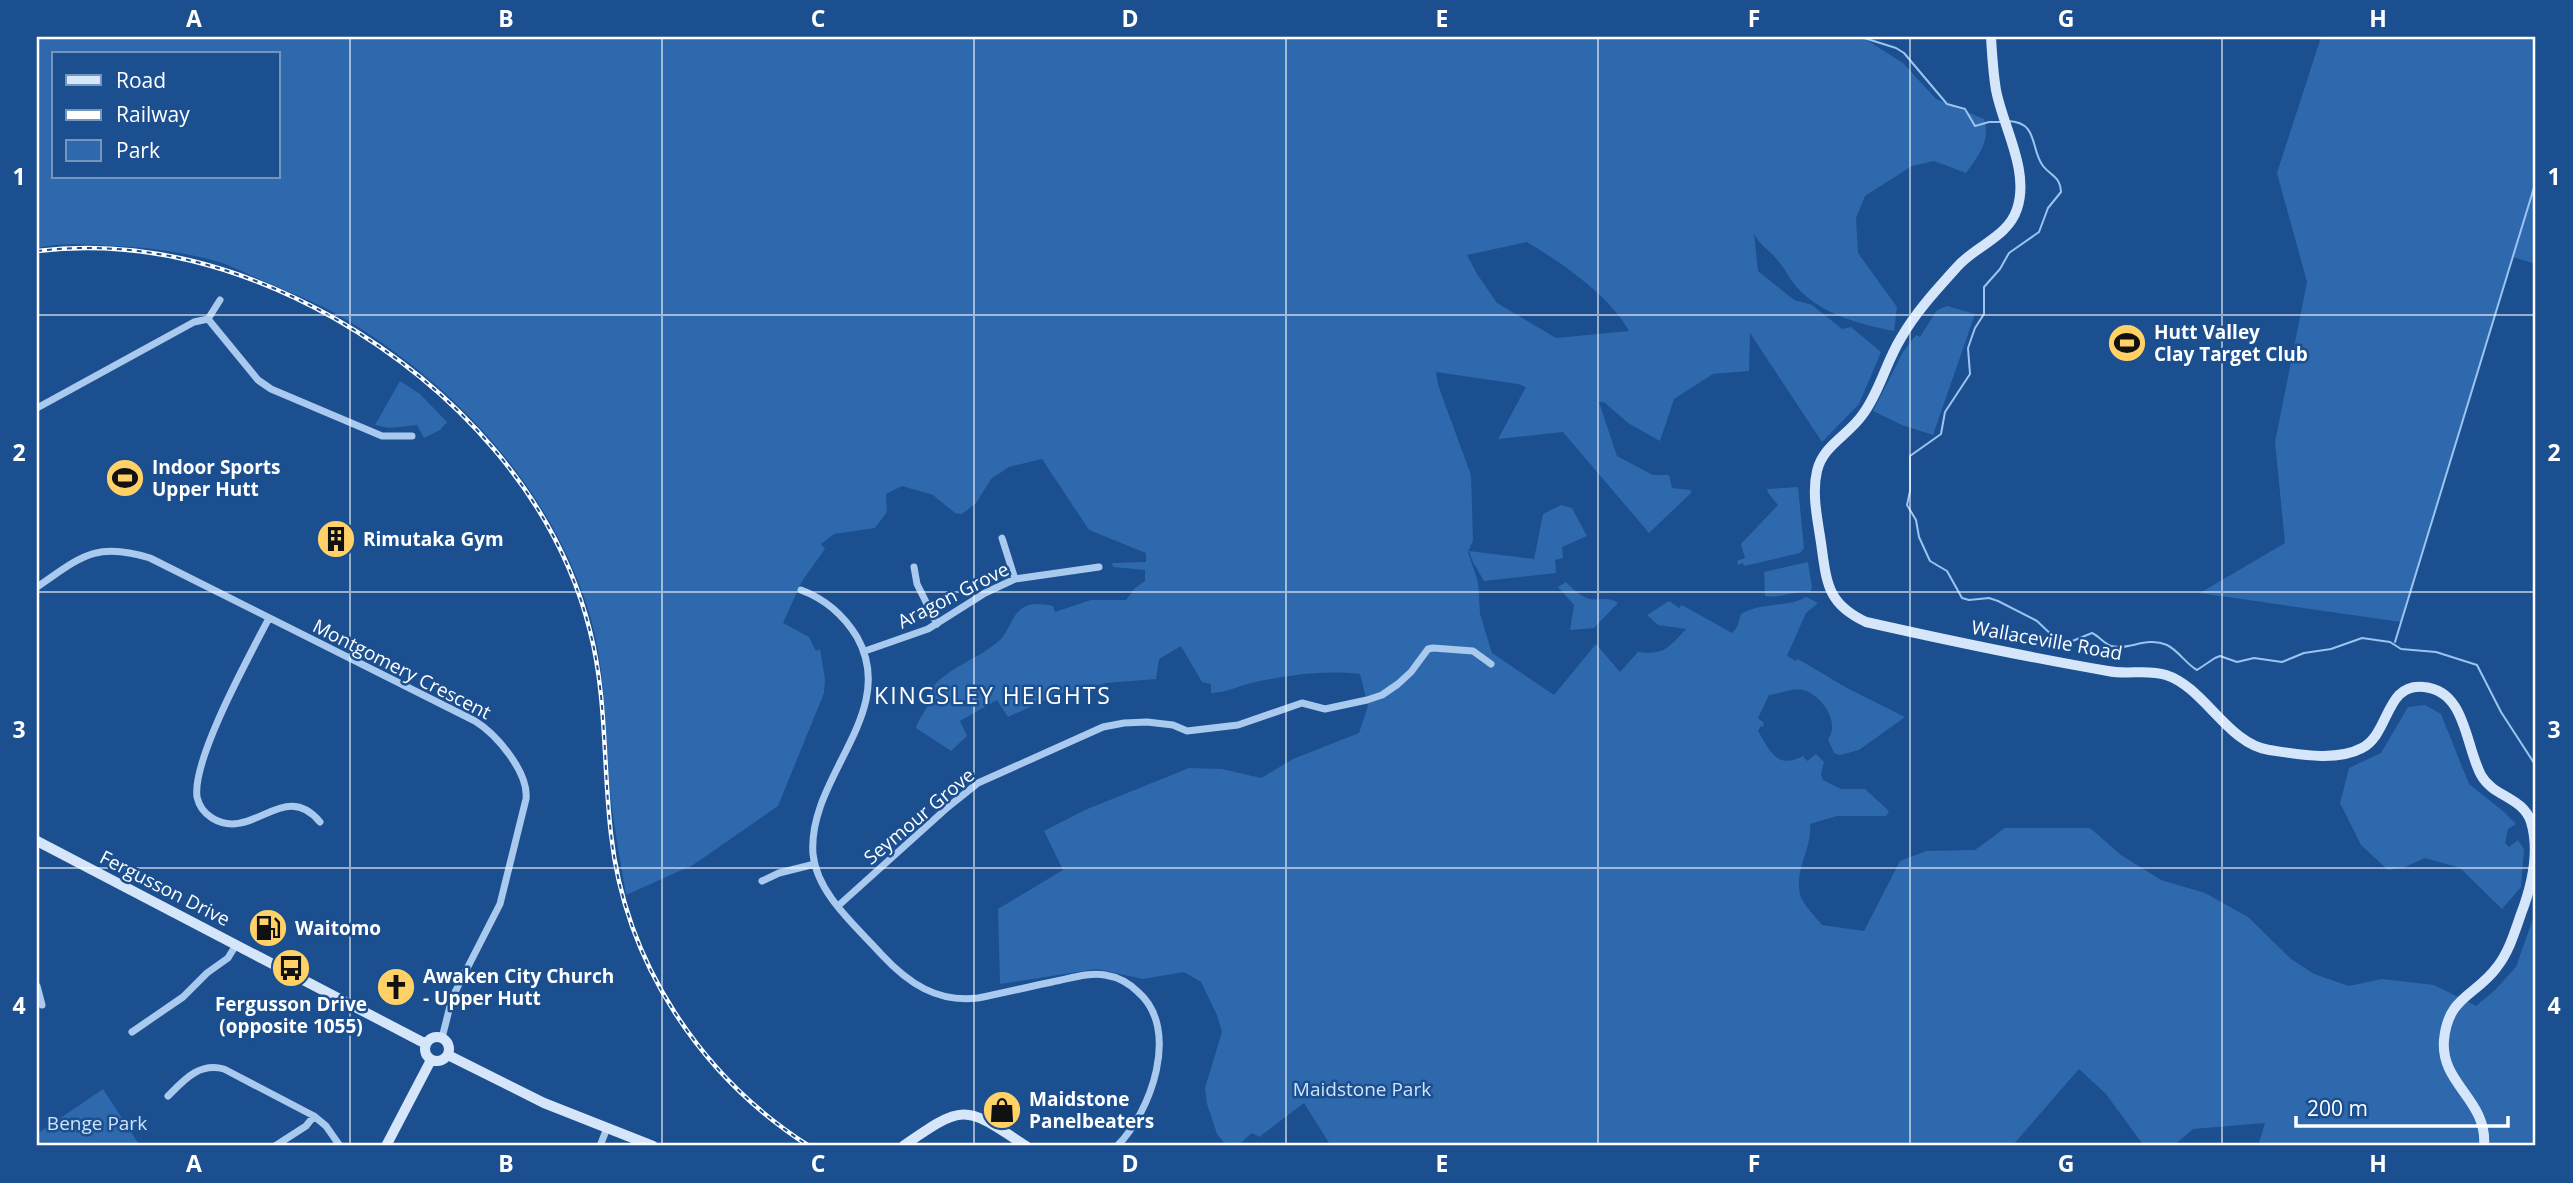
<svg xmlns="http://www.w3.org/2000/svg" width="2573" height="1183" viewBox="0 0 2573 1183" font-family="'Open Sans',sans-serif">
  <style>
    .green { fill: #2e69ad; fill-rule: evenodd }
    .lines { fill: none; stroke-linecap: round; stroke-linejoin: round }
    .stream { stroke: #9cc4f0; stroke-width: 2 }
    .street { stroke: #a9c9ee; stroke-width: 7 }
    .secondary { stroke: #d6e6fa; stroke-width: 10 }
    .rail-casing { stroke: #fff; stroke-width: 4.5 }
    .rail { stroke: #1b4f8f; stroke-width: 2; stroke-dasharray: 5; stroke-linecap: butt }
    .grid { fill: none; stroke: #fff; stroke-width: 2; stroke-opacity: 0.55 }
    .labels { text-anchor: middle; dominant-baseline: central; stroke-width: 5; stroke-linejoin: round; paint-order: stroke }
    .poi-label { font-size: 19px; font-weight: bold; fill: #fff; stroke: #1b4f8f; text-anchor: start }
    .street-label { font-size: 19px; fill: #fff; stroke: #1b4f8f }
    .park-label { font-size: 19px; fill: #cfe3fa; stroke: #1b4f8f }
    .quarter-label { font-size: 23px; letter-spacing: 2px; fill: #fff; stroke: #1b4f8f }
    .neatline { fill: none; stroke: #fff; stroke-width: 2.5 }
    .grid-label { font-size: 23px; text-anchor: middle; font-weight: bold; fill: #fff }
  </style>
  <rect width="100%" height="100%" fill="#1b4f8f"/>
  <path class="green" d="M37 37H1862L1903 63 1936 99 1984 119C1991 141 1978 156 1966 173L1934 161 1912 166 1865 196 1856 218 1858 253 1897 307 1894 331C1859 324 1819 314 1795 285 1789 278 1785 269 1779 262 1770 250 1762 248 1754 234L1758 271 1794 300 1812 305 1842 329 1851 327 1881 352 1859 404 1822 442 1750 333 1749 371 1713 374 1674 399 1660 441 1628 423 1604 402H1599L1617 456 1653 475H1669L1672 488 1691 490V493L1649 533 1563 432 1498 439 1526 387 1518 384 1436 372 1438 385 1471 475 1473 540 1468 552 1478 582 1480 614 1492 653 1554 695 1596 644 1620 672 1638 652C1665 655 1668 648 1686 629L1658 625 1647 615 1669 601 1679 608 1682 605 1732 633 1737 627 1741 614C1761 602 1787 608 1806 597L1818 603 1806 613 1787 656 1796 661 1798 659 1847 688 1905 717 1859 750 1840 755 1834 753 1828 739C1841 723 1821 694 1803 690 1792 688 1779 694 1769 695L1758 718 1764 723 1763 727 1761 726 1758 731C1770 751 1777 770 1803 756L1807 761 1816 754 1824 762 1821 774 1823 780 1841 789H1865L1889 811 1886 816H1837L1810 824C1813 847 1794 869 1800 894 1802 904 1816 917 1822 925L1864 931 1900 861 1926 851 1975 850 2005 828H2090L2121 855 2161 880 2205 893 2248 917 2291 959 2314 974 2349 986 2382 979 2434 985 2476 1006 2495 990 2516 967 2536 910V1146H2258L2265 1123 2193 1129 2173 1146H2144L2106 1094 2079 1069 2012 1146H1331L1304 1103 1259 1137 1252 1133 1237 1146H1227L1217 1134 1207 1104 1205 1088 1222 1032 1217 1015 1201 982 1184 972 1143 979 1097 969 1000 984 998 909 1063 870 1044 831 1085 810 1189 768 1222 769 1261 778 1293 759 1359 733 1368 706 1360 674C1325 670 1289 675 1255 682 1239 686 1227 692 1211 693V684L1202 682 1181 646 1159 659 1156 679 1107 683 1061 693 1008 717 997 700 960 721 967 736 951 751 916 728C918 719 925 713 928 704 930 698 927 699 929 693 941 670 981 658 1000 640 1009 631 1011 617 1021 609 1031 602 1043 604 1053 606L1055 612 1091 600H1126L1135 588 1145 581V570L1113 567 1112 563 1146 562V553L1089 530 1042 459 1009 467 991 479 976 503 962 514 955 513 933 495 902 486 886 494 887 512 875 528 834 534 821 544 825 549 802 581 783 623 809 637 816 651 820 649 825 679 824 693 778 806 693 865 626 895C621 864 615 833 611 801 604 735 608 667 586 603 546 482 452 383 345 319 320 304 294 294 268 283 249 275 229 264 209 259 179 252 147 247 115 246 89 245 63 242 37 248ZM54 54H278V177H54ZM1527 242C1562 263 1610 296 1629 331L1556 338 1497 303 1477 274 1467 255Z
    M2321 37H2536V264L2512 257 2401 622 2200 593 2285 543 2275 442 2307 282 2277 173Z
    M1947 306 1975 314 1933 435 1902 425 1873 411 1903 352 1916 335 1920 337 1937 310Z
    M400 381 420 394 447 422 440 430 424 438 417 425 389 428 375 425Z
    M1798 487 1804 548 1800 553 1744 566 1743 563 1738 565 1737 561 1745 558 1741 544 1778 505 1768 493 1767 489Z
    M1561 505 1572 508 1587 536 1562 547 1563 558 1555 560 1556 573 1484 581 1473 562 1469 551 1534 559 1543 514Z
    M1808 562 1812 588 1810 592C1795 590 1779 599 1765 596L1764 572Z
    M1566 582C1573 589 1581 597 1590 599 1602 601 1607 596 1618 603L1594 628 1570 630 1574 605 1558 587Z
    M2425 705 2441 714 2469 784 2503 811 2516 824 2508 829 2505 843 2509 847 2518 840 2524 849 2521 887 2502 909 2460 868 2425 858 2405 867 2388 870 2361 845 2340 803 2349 768 2381 753 2408 707Z
    M103 1089 140 1146H37V1134Z"/>
  <g class="lines">
    <path class="stream" d="M1861 37 1896 48 1904 53 1947 104 1965 109 1975 126 1989 122H2003
      M2008 121C2039 122 2030 149 2043 166 2051 176 2060 176 2061 192L2048 208 2039 232 2009 253 2000 269 1984 287V314L1975 328 1968 348 1970 374 1945 412 1941 434 1910 456V491L1907 505 1916 520 1919 537 1930 561 1947 571 1962 598 1969 600 1989 598 1998 601 2037 621 2057 640 2063 642H2070L2092 633C2099 636 2103 643 2111 646 2128 651 2146 636 2167 645 2179 651 2186 664 2197 670L2215 658 2220 656 2237 662 2254 658 2282 662 2304 653 2331 649 2362 638 2390 642 2401 649 2436 652 2477 665 2501 712 2536 766
      M2395 642 2536 181"/>
    <path class="street" d="M208 319 258 380 271 389 382 436H412
      M37 408 194 322 208 319 220 300
      M1002 538 1015 579
      M914 567 917 584 937 624
      M37 587C81 557 95 541 150 558L475 721C496 734 529 772 526 799L500 904 452 998 442 1038
      M801 590C825 599 843 614 857 637 900 713 807 777 813 854 817 894 856 926 881 954 908 983 937 1003 978 998 1003 993 1028 987 1052 982 1069 979 1088 972 1105 975 1118 977 1129 983 1138 992 1181 1029 1151 1112 1117 1146
      M269 618C250 655 192 759 197 797 199 806 204 813 212 818 252 843 284 778 320 822
      M865 651 928 629 985 593 1015 579 1099 567
      M762 881 779 873 815 864
      M838 906 948 807 978 783 1103 727 1124 723 1147 722 1173 725 1187 731 1238 725 1302 703 1325 709 1367 700 1382 695 1398 684 1411 672 1428 649 1433 648 1473 651 1491 664
      M37 986 42 1005
      M132 1032 183 997 207 973 228 958 236 945
      M168 1096C184 1080 199 1062 224 1069L314 1116 326 1126 340 1146
      M275 1146 306 1126 314 1116
      M600 1146 607 1128"/>
    <path class="secondary" d="M1991 37C1992 54 1993 72 1996 90 2003 127 2030 171 2017 209 2008 237 1975 246 1957 267 1937 289 1915 313 1901 338 1886 362 1880 391 1863 414 1849 435 1823 445 1817 471 1811 496 1819 525 1822 550 1827 587 1830 605 1866 622 1946 640 2027 657 2108 671 2127 675 2148 669 2166 675 2204 687 2228 744 2269 750 2297 754 2336 762 2362 748 2390 734 2385 682 2424 687 2466 691 2465 745 2481 775 2493 797 2523 797 2531 822 2540 852 2532 885 2521 914 2515 931 2509 952 2497 967 2476 996 2448 996 2444 1040 2440 1084 2488 1100 2484 1146
      M37 841 426 1044
      M425 1049a12 12 0 1 1 24 0a12 12 0 1 1-24 0Z
      M448 1055 544 1103 653 1146
      M386 1146 431 1060
      M903 1146C965 1103 964 1105 1026 1146"/>
    <g class="rail-casing">
      <path id="rail" d="M37 251C141 238 243 267 334 318 453 386 556 495 590 631 607 697 603 766 611 834 625 963 701 1077 809 1146"/>
    </g>
    <use href="#rail" class="rail"/>
  </g>
  <path class="grid" d="M350 37V1146M662 37V1146M974 37V1146M1286 37V1146M1598 37V1146M1910 37V1146M2222 37V1146M37 315H2536M37 592H2536M37 868H2536"/>
  <defs>
    <g id="stadium-disc" transform="scale(2.0125)"><circle r="9.5" fill="#ffd166" stroke="#1b4f8f"/><path d="M0-5a6.5 5 0 1 0 0 10a6.5 5 0 1 0 0-10ZM-3.5-1.8h7v3.6h-7Z" fill="#111"/></g>
    <g id="building-disc" transform="scale(2.0125)"><circle r="9.5" fill="#ffd166" stroke="#1b4f8f"/><path d="M-4-6H4V6H1V3H-1V6H-4ZM-2.5-4.3h1.7v1.8h-1.7ZM.8-4.3h1.7v1.8H.8ZM-2.5-1h1.7V.8h-1.7ZM.8-1h1.7V.8H.8Z" fill="#111"/></g>
    <g id="fuel-disc" transform="scale(2.0125)"><circle r="9.5" fill="#ffd166" stroke="#1b4f8f"/><path d="M-5.5-6h7V0h2V4h1.3V-2.5L3-4.5l.8-.8L6-3V5H2.5V1h-1V6h-7ZM-4.2-4.7v3.2H.2V-4.7Z" fill="#111"/></g>
    <g id="bus-disc" transform="scale(2.0125)"><circle r="9.5" fill="#ffd166" stroke="#1b4f8f"/><path d="M-5-6H5V4H4V6H2V4H-2V6H-4V4H-5ZM-3.5-4V0h7V-4ZM-3.5 1.2v1.5H-2V1.2ZM2 1.2v1.5H3.5V1.2Z" fill="#111"/></g>
    <g id="church-disc" transform="scale(2.0125)"><circle r="9.5" fill="#ffd166" stroke="#1b4f8f"/><path d="M-1.2-6h2.4v3.5h3.3v2.4h-3.3V6h-2.4V-.1h-3.3v-2.4h3.3Z" fill="#111"/></g>
    <g id="shop-disc" transform="scale(2.0125)"><circle r="9.5" fill="#ffd166" stroke="#1b4f8f"/><path d="M-5-2.5h2.3a2.7 3.5 0 0 1 5.4 0H5L5.5 6h-11ZM-1.5-2.5h3a1.5 2.3 0 0 0-3 0Z" fill="#111"/></g>
  </defs>
  <g fill-rule="evenodd">
    <use href="#stadium-disc" x="2127" y="343"/>
    <use href="#stadium-disc" x="125" y="478"/>
    <use href="#building-disc" x="336" y="539"/>
    <use href="#fuel-disc" x="268" y="928"/>
    <use href="#bus-disc" x="291" y="968"/>
    <use href="#church-disc" x="396" y="987"/>
    <use href="#shop-disc" x="1002" y="1110"/>
  </g>
  <g class="labels">
    <g class="poi-label">
      <text x="2154" y="332">Hutt Valley<tspan x="2154" dy="22">Clay Target Club</tspan></text>
      <text x="152" y="467">Indoor Sports<tspan x="152" dy="22">Upper Hutt</tspan></text>
      <text x="363" y="539">Rimutaka Gym</text>
      <text x="295" y="928">Waitomo</text>
      <text x="423" y="976">Awaken City Church<tspan x="423" dy="22">- Upper Hutt</tspan></text>
      <text x="291" y="1004" text-anchor="middle">Fergusson Drive<tspan x="291" dy="22">(opposite 1055)</tspan></text>
      <text x="1029" y="1099">Maidstone<tspan x="1029" dy="22">Panelbeaters</tspan></text>
    </g>
    <g class="street-label">
      <text transform="translate(953 595) rotate(-27)">Aragon Grove</text>
      <text transform="translate(2047 640) rotate(10)">Wallaceville Road</text>
      <text transform="translate(402 669) rotate(27)">Montgomery Crescent</text>
      <text transform="translate(919 816) rotate(-40)">Seymour Grove</text>
      <text transform="translate(165 888) rotate(27)">Fergusson Drive</text>
    </g>
    <g class="park-label">
      <text x="1362" y="1089">Maidstone Park</text>
      <text x="97" y="1123">Benge Park</text>
    </g>
    <g class="quarter-label">
      <text x="993" y="695">KINGSLEY HEIGHTS</text>
    </g>
  </g>
  <rect width="2573" height="1183" fill="none" stroke="#1b4f8f" stroke-width="77"/>
  <rect x="52" y="52" width="228" height="126" fill="#1b4f8f" stroke="#7695bc" stroke-width="2"/>
  <rect x="66" y="75" width="35" height="10" fill="#d6e6fa" stroke="#7695bc" stroke-width="2"/>
  <text x="116" y="88" font-size="21" fill="#ffffff">Road</text>
  <rect x="66" y="110" width="35" height="10" fill="#ffffff" stroke="#7695bc" stroke-width="2"/>
  <text x="116" y="122" font-size="21" fill="#ffffff">Railway</text>
  <rect x="66" y="140" width="35" height="21" fill="#2e69ad" stroke="#7695bc" stroke-width="2"/>
  <text x="116" y="158" font-size="21" fill="#ffffff">Park</text>
  <path d="M2296 1116v10h212v-10" fill="none" stroke="#ffffff" stroke-width="3.5"/>
  <text x="2307" y="1116" font-size="21" fill="#ffffff" stroke="#1b4f8f" stroke-width="5" paint-order="stroke">200 m</text>
  <rect x="38" y="38" width="2496" height="1106" class="neatline"/>
  <g class="grid-label">
    <text x="194" y="27">A</text>
    <text x="506" y="27">B</text>
    <text x="818" y="27">C</text>
    <text x="1130" y="27">D</text>
    <text x="1442" y="27">E</text>
    <text x="1754" y="27">F</text>
    <text x="2066" y="27">G</text>
    <text x="2378" y="27">H</text>
    <text x="19" y="185">1</text>
    <text x="2554" y="185">1</text>
    <text x="19" y="461">2</text>
    <text x="2554" y="461">2</text>
    <text x="19" y="738">3</text>
    <text x="2554" y="738">3</text>
    <text x="19" y="1014">4</text>
    <text x="2554" y="1014">4</text>
    <text x="194" y="1172">A</text>
    <text x="506" y="1172">B</text>
    <text x="818" y="1172">C</text>
    <text x="1130" y="1172">D</text>
    <text x="1442" y="1172">E</text>
    <text x="1754" y="1172">F</text>
    <text x="2066" y="1172">G</text>
    <text x="2378" y="1172">H</text>
  </g>
</svg>
